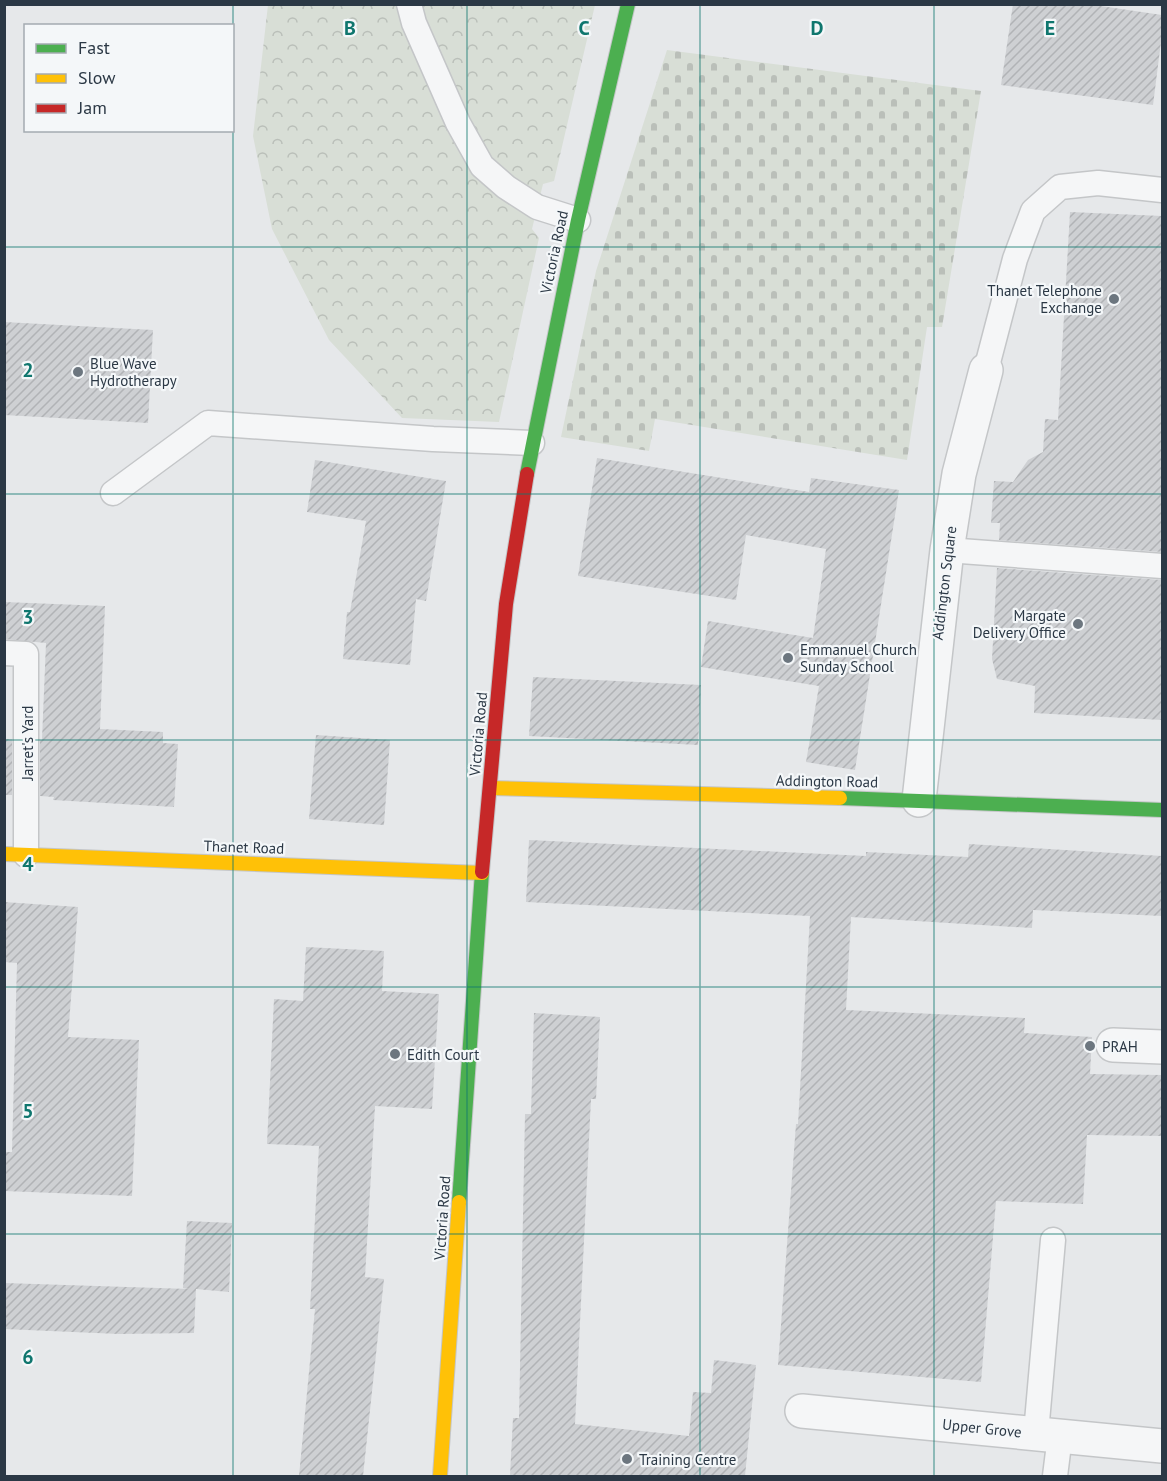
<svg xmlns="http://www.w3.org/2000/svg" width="1167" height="1481" viewBox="0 0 1167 1481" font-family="'PT Sans',sans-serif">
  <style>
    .forest { fill: url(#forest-crowns) }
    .cemetery { fill: url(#cemetery-stones) }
    .building { fill: url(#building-hatch) }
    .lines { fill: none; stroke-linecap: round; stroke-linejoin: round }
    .lane-casing { stroke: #c4c6c8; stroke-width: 27 }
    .street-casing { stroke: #c4c6c8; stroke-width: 36 }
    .fast-casing { stroke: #c4c6c8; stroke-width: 16 }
    .slow-casing { stroke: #c4c6c8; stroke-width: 16 }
    .jam-casing { stroke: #c4c6c8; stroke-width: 16 }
    .lane { stroke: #f5f6f7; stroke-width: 24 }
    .street { stroke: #f5f6f7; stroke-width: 33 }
    .fast { stroke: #4caf50; stroke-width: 14 }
    .slow { stroke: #ffc107; stroke-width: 14 }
    .jam { stroke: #c62828; stroke-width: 14 }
    .grid { fill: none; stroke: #0f766e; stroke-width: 1.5; stroke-opacity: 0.55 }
    .poi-dot { fill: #6c767f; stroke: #f4f7f9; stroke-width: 2 }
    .labels { text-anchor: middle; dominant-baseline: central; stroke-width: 4.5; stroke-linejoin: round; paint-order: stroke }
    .street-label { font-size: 15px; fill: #2b3845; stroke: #f4f7f9 }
    .poi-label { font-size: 15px; fill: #2b3845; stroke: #f4f7f9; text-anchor: start }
    .grid-label { font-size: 20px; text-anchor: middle; font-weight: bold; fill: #0f766e; stroke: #f4f7f9; stroke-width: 4.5; stroke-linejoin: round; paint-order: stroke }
  </style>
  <defs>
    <pattern id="forest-crowns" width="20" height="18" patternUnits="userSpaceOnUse" patternTransform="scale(1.5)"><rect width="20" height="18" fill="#d8ded6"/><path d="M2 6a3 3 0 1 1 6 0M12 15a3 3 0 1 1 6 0" fill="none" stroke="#babfb9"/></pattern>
    <pattern id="cemetery-stones" width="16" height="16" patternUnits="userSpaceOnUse" patternTransform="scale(1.5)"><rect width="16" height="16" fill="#d8ded6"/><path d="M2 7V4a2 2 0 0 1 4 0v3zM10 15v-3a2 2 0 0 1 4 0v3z" fill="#babfb9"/></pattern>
    <pattern id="building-hatch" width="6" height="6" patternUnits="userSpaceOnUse" patternTransform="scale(1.5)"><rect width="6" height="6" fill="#ced0d3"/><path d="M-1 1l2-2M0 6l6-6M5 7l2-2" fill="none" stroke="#b1b3b6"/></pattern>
  </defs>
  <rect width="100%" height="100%" fill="#e6e8ea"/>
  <path class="forest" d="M268 5H595L554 181 543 184 532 229 539 238 499 422 402 418 329 340 272 229 253 136Z"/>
  <path class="cemetery" d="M667 50 981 91 942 327H927L907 460 655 419 649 451 561 437 596 271Z"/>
  <path class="building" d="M1013 4H1087L1162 15V34L1153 105 1001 85Z
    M1070 212 1162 216V552L999 540 1000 523H991L994 481 1013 482 1028 460 1043 452 1045 419 1058 420Z
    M4 322 153 330 148 423 4 415Z
    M597 458 809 492 811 478 899 490 855 770 806 762 819 686 701 667 708 621 813 638 826 549 746 535 736 600 578 576Z
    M315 460 446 481 426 601 416 599 410 665 343 659 347 612H350L366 521 307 512Z
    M997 568 1162 580V720L1034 713 1035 686 997 679 992 659Z
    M4 602 105 606 100 729 163 732V743L178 744 174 807 53 800 54 797 40 796V740H42L46 643 4 639Z
    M533 677 701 685 698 745 529 736Z
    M316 735 390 740 384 825 309 819Z
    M4 739H12V795H4Z
    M529 840 866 856V852L968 857 969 844 1162 856V916L1033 910 1032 928 851 917 846 1010 1025 1018 1024 1033 1092 1037 1090 1074 1162 1075V1136L1087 1135 1083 1204 996 1201 981 1382 778 1365 796 1124H798L810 916 526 902Z
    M4 902 78 907 68 1037 139 1040 132 1196 4 1191V1152H12L17 963 4 962Z
    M306 947 384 951 382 991 439 994 432 1109 375 1106 365 1277 384 1279 363 1476H299L315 1309H310L319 1146 267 1144 274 999 303 1001Z
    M534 1013 600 1017 596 1099H591L575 1424 689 1436 693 1392 711 1393 714 1360 756 1365 745 1476H510L513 1418H519L525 1114H531Z
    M187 1221 232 1223 229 1292 196 1289 194 1333 119 1334 4 1329V1283L189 1289 183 1288Z"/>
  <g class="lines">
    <g class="lane-casing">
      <path id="lane" d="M409 4 414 23 458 123 482 166 506 187 537 207 578 220
        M986 370 1015 259 1033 211 1060 187 1098 183 1162 190
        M113 493 208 423 433 439 532 443
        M947 550 1162 566
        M4 653 26 654V855
        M1036 1433 1053 1240
        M1055 1476 1060 1436"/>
    </g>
    <g class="street-casing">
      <path id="street" d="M919 800 947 550 959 474 986 370
        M1113 1045 1162 1047
        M802 1411 1162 1446"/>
    </g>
    <g class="fast-casing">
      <path id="fast" d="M527 474 578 220 628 4
        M840 798 1162 810
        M459 1202 482 872"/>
    </g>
    <g class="slow-casing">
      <path id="slow" d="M490 788 840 798
        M4 854 482 873
        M440 1476 459 1202"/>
    </g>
    <g class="jam-casing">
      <path id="jam" d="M482 872 506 604 527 474"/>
    </g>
    <use href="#lane" class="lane"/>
    <use href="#street" class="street"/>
    <use href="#fast" class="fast"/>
    <use href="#slow" class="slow"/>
    <use href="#jam" class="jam"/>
  </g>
  <path class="grid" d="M233 4V1476M467 4V1476M700 4V1476M934 4V1476M4 247H1162M4 494H1162M4 740H1162M4 987H1162M4 1234H1162"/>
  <g class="poi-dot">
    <circle cx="1114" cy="299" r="6"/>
    <circle cx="78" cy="372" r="6"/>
    <circle cx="1078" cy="624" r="6"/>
    <circle cx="788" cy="658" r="6"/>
    <circle cx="1090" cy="1046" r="6"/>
    <circle cx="395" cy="1054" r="6"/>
    <circle cx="627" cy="1459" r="6"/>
  </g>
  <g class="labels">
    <g class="street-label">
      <text transform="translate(554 252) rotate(-78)">Victoria Road</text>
      <text transform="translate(944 583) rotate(-83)">Addington Square</text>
      <text transform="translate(478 734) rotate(-85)">Victoria Road</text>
      <text transform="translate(27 743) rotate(-90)">Jarret's Yard</text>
      <text transform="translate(827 781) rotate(1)">Addington Road</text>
      <text transform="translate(244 847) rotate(2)">Thanet Road</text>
      <text transform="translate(442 1218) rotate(-86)">Victoria Road</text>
      <text transform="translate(982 1428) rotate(6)">Upper Grove</text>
    </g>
    <g class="poi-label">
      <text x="1102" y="290" text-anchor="end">Thanet Telephone<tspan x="1102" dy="17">Exchange</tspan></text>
      <text x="90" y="363">Blue Wave<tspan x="90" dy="17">Hydrotherapy</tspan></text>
      <text x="1066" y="615" text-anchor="end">Margate<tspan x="1066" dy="17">Delivery Office</tspan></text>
      <text x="800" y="649">Emmanuel Church<tspan x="800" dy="17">Sunday School</tspan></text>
      <text x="1102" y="1046">PRAH</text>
      <text x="407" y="1054">Edith Court</text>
      <text x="639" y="1459">Training Centre</text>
    </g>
  </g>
  <g class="grid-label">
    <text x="350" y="35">B</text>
    <text x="584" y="35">C</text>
    <text x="817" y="35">D</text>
    <text x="1050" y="35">E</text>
    <text x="28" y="377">2</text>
    <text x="28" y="624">3</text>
    <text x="28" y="871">4</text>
    <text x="28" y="1118">5</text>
    <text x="28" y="1364">6</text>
  </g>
  <rect width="1167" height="1481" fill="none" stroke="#2b3845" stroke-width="12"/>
  <rect x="24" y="24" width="210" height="108" fill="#f4f7f9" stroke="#a4abb1" stroke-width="1.5"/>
  <rect x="36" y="44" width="30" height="9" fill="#4caf50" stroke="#a4abb1" stroke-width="1.5"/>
  <text x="78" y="54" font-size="18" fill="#2b3845">Fast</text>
  <rect x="36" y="74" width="30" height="9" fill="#ffc107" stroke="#a4abb1" stroke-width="1.5"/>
  <text x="78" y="84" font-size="18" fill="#2b3845">Slow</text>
  <rect x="36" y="104" width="30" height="9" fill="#c62828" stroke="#a4abb1" stroke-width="1.5"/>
  <text x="78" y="114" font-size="18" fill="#2b3845">Jam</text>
</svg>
